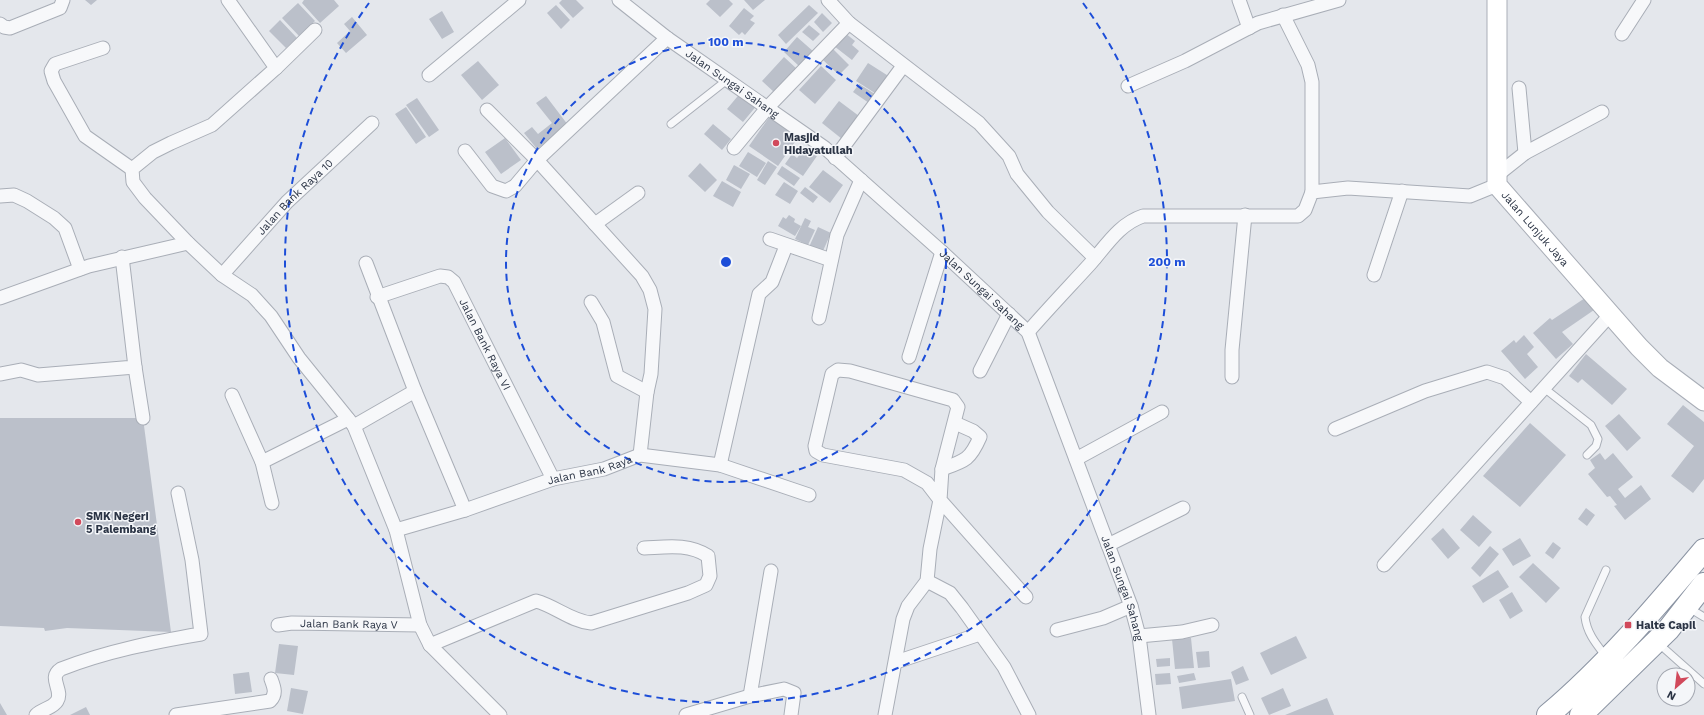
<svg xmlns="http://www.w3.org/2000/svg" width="1704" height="715" viewBox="0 0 1704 715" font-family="'Work Sans',sans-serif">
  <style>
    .building { fill: #bbc0ca }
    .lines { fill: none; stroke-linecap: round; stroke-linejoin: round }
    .lane-casing { stroke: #a9aeb7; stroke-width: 9 }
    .street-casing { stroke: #a9aeb7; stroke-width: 15 }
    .secondary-casing { stroke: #a9aeb7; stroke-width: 21 }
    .highway-casing { stroke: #8b94a3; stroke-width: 24 }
    .lane { stroke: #f7f8fa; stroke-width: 7 }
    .street { stroke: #f7f8fa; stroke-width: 13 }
    .secondary { stroke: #fff; stroke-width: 19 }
    .highway { stroke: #fff; stroke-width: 22 }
    .ring { fill: none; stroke: #1d4ed8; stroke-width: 2; stroke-dasharray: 7 5 }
    .poi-dot { fill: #d1495b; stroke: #f4f6f9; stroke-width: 1.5 }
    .labels { text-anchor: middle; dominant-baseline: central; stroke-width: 3; stroke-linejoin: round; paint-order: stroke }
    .street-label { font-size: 11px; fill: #2b3445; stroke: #f4f6f9 }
    .poi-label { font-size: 11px; font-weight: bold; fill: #2b3445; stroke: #f4f6f9; text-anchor: start }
    .centre { fill: #1d4ed8; stroke: #f4f6f9; stroke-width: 2 }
    .ring-label { font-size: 12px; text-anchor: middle; font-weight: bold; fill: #1d4ed8; stroke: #f4f6f9; stroke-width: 3; stroke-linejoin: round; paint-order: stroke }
  </style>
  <rect width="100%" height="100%" fill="#e4e7ec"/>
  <path class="building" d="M85 0H97L91 5Z
    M304 0H334L339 6 320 23 302 3Z
    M562 0H576L584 8 573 18 559 3Z
    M710 0H729L733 4 720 17 706 4Z
    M744 0H765L753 10Z
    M298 3 315 21 299 36 282 18Z
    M556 5 570 20 561 29 547 13Z
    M809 5 818 13 786 44 778 35Z
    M744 8 754 16 750 20 755 23 745 35 742 32 739 35 729 26Z
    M442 11 454 32 442 39 429 19Z
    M822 13 832 23 823 32 814 22Z
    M352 17 367 35 346 53 337 43 350 31 344 24Z
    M280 20 297 38 286 48 269 31Z
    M809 25 820 34 813 41 802 32Z
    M845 33 855 41 852 45 859 51 852 60 834 46Z
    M797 37 814 52 800 67 784 52Z
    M833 49 849 65 839 75 823 60Z
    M784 57 797 69 775 93 762 81Z
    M478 61 499 85 482 100 461 75Z
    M868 63 890 77 878 95 856 81Z
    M821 66 836 80 815 104 799 90Z
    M859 84 875 94 869 103 853 92Z
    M742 91 758 104 743 122 727 109Z
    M546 96 568 125 537 149 524 133 532 127 538 134 552 123 536 103Z
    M417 98 439 130 429 137 406 105Z
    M839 101 859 116 842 139 822 123Z
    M406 107 426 137 416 144 395 114Z
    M770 116 799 136 778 166 749 146Z
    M713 124 731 139 722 150 704 134Z
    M505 138 521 160 501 174 485 152Z
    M805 148 817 156 803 176 785 164 792 154 797 158Z
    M748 152 766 163 757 177 739 166Z
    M768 161 777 167 765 185 757 180Z
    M700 163 717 180 705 192 688 176Z
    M734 165 750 174 741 189 726 180Z
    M782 166 800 178 794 186 777 174Z
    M823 170 843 185 830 203 809 187Z
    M722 181 741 192 733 207 713 196Z
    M784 182 798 191 790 204 775 195Z
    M805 187 818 197 813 203 800 193Z
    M789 215 795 219 794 222 801 226 795 236 778 226 783 217 786 219Z
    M805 218 811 221 808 227 815 230 808 245 795 239Z
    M818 227 831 233 822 253 809 247Z
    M1585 298 1594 310 1562 332 1573 344 1556 359 1533 333 1550 318 1552 320Z
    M1524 335 1534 347 1527 354 1538 367 1525 379 1501 351 1514 340 1516 343Z
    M1586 354 1627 389 1612 405 1582 379 1578 383 1569 376Z
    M1683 405 1704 422V479L1693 493 1671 476 1694 446 1667 424Z
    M1619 414 1641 438 1627 451 1605 426Z
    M0 418H143L171 632 67 628 45 631 44 628 0 626Z
    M1530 423 1566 455 1520 507 1483 476Z
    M1600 453 1605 460 1613 453 1633 477 1618 489 1625 498 1641 485 1651 499 1625 520 1614 506 1617 505 1610 496 1607 497 1588 474 1595 468 1590 460Z
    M1586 508 1595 515 1587 526 1578 519Z
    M1473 515 1492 532 1479 547 1460 530Z
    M1443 528 1460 548 1448 559 1431 539Z
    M1520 538 1531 556 1513 566 1502 549Z
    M1553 542 1561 548 1553 559 1545 553Z
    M1490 546 1499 554 1480 577 1471 568Z
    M1533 563 1560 588 1546 603 1519 577Z
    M1498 570 1509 587 1483 603 1472 586Z
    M1512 592 1523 611 1510 619 1499 600Z
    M1296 636 1307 658 1271 675 1260 653Z
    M1191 638 1194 668 1175 669 1172 639Z
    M279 644 298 646 294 675 275 673Z
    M1209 651 1210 667 1198 668 1196 652Z
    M1170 658V666L1157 667 1156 659Z
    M1243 666 1249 680 1236 685 1231 672Z
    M249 672 252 692 235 694 233 674Z
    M1170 673 1171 684 1156 685 1155 674Z
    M1194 673 1196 680 1179 683 1177 676Z
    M1231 679 1235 701 1182 709 1179 687Z
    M291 688 308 691 303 714 287 711Z
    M1283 688 1291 706 1269 715 1261 698Z
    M1327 698 1334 715H1285Z
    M0 703 7 715H0Z
    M86 707 90 715H70Z"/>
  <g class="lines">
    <g class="lane-casing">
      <path id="lane" d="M671 124 727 80
        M1544 388 1591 425 1598 439 1596 446 1587 455
        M1606 570 1585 617C1587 634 1597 645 1607 658
        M1689 608 1704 617
        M1658 643 1704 684
        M1242 697 1250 715"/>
    </g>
    <g class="street-casing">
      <g id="street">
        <path d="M228 0 276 68 212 125 171 143 153 152 132 169 133 182 145 198 188 243 222 275 252 295 271 316 299 358 354 426 396 530 420 625 430 645 500 715"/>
        <path id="s1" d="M619 0 667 38 825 148 942 252 1028 332 1131 606 1139 636 1149 715"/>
        <path d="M828 0 849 23 979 123 1009 156 1017 174 1048 212 1095 258"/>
        <path d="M1239 0 1249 28"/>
        <path d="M1283 15 1308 65 1312 82V192"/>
        <path d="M0 24 4 27 10 28 60 8 63 0"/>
        <path d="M1622 34 1644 0"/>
        <path d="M103 48 55 64 51 71 54 81 85 136 132 169"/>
        <path d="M276 68 315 30"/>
        <path d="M429 75 519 0"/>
        <path d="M1128 86 1185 61 1258 23 1339 0"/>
        <path d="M1519 88 1525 153"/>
        <path d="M487 110 537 160 642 276 650 290 655 309 651 374 647 392 640 455"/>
        <path d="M734 148 768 107 849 23"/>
        <path d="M465 151 492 186 506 191 515 186 537 160 667 38"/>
        <path d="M835 158 903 66"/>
        <path d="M1496 176 1525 153 1602 112"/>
        <path d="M0 196 14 195 27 201 54 218 65 228 80 269"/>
        <path d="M595 224 638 193"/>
        <path d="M770 239 831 260"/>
        <path d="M366 263 415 391 465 510"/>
        <path id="s2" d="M222 275 287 202 372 123"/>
        <path d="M1374 275 1402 191"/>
        <path id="s3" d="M377 297 440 276 448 277 454 282 553 479"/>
        <path d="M0 298 89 266 188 243"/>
        <path d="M591 302 603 322 617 376 647 392"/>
        <path d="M819 318 837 235 861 180"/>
        <path d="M1028 332C1048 309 1069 287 1090 264 1106 246 1119 224 1143 216H1298L1305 210 1312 192 1348 188 1470 196 1497 185"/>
        <path d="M909 357 942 252"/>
        <path d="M135 367 143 418"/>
        <path d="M980 371 1009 314"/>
        <path d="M1 374 21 370 38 375 135 367 122 257"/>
        <path d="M1232 377V350L1245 215"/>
        <path d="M232 395 262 462 348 419"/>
        <path d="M354 426 415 391"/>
        <path d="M1335 429 1425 391 1487 372 1505 378 1531 402"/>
        <path d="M1076 459 1162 412"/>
        <path d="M262 462 272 503"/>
        <path d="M720 465 759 294 772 282 786 246"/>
        <path d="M942 469C965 461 970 460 980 437L973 431 955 423"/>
        <path id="s4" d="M396 530 465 510 553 479 604 469 640 455 720 465 809 495"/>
        <path d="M1108 545 1183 508"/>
        <path d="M1384 565 1610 315"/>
        <path d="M927 581 950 593 962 608 1004 667 1029 715"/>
        <path id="s5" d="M278 625 292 623 420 625"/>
        <path d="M1057 630 1103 618 1131 606"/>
        <path d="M1139 636 1182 632 1212 625"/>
        <path d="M430 645 536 601C555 606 571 621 591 623L688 593 706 585 710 576 708 556C688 543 666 547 644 548"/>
        <path d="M896 662 980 634"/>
        <path d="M750 696 771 571"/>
        <path d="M36 715C42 709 53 708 57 701 64 690 47 678 61 669 107 651 154 642 201 634L192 560 178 493"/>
        <path d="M176 715 270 701C277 694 274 687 271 679"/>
        <path d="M686 715 750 696 784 689 794 693 791 715"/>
        <path d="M885 715 903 619 908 606 927 581 930 549 940 500 942 469 958 407 953 400 850 371 838 370 832 374 815 446 816 451 823 455 904 470 927 483 940 500 1026 597"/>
      </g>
    </g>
    <g class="secondary-casing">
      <g id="secondary">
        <path id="s6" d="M1497 0V185L1639 347 1660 368 1704 401"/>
      </g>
    </g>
    <g class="highway-casing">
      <path id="highway" d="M1548 715C1606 666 1655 608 1704 550
        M1581 715 1668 630 1704 584"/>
    </g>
    <use href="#lane" class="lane"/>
    <use href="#street" class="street"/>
    <use href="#secondary" class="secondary"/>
    <use href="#highway" class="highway"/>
  </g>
  <g class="ring">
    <circle cx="726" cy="262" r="220"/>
    <path d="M1083 3A441 441 0 1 1 369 3"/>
  </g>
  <g class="poi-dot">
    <circle cx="776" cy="143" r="4"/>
    <circle cx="78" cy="522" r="4"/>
    <rect x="1624" y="621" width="8" height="8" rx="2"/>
  </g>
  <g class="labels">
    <g class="street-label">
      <text stroke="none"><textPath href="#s1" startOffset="141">Jalan Sungai Sahang</textPath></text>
      <text stroke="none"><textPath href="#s2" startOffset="107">Jalan Bank Raya 10</textPath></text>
      <text stroke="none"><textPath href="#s6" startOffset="243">Jalan Lunjuk Jaya</textPath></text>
      <text stroke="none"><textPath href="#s1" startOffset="465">Jalan Sungai Sahang</textPath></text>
      <text stroke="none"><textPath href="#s3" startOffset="152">Jalan Bank Raya VI</textPath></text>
      <text stroke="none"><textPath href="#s4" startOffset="203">Jalan Bank Raya</textPath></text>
      <text stroke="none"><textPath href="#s1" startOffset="801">Jalan Sungai Sahang</textPath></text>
      <text stroke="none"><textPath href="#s5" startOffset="71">Jalan Bank Raya V</textPath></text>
    </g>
    <g class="poi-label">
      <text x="784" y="137">Masjid<tspan x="784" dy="13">Hidayatullah</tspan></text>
      <text x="86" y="516">SMK Negeri<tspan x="86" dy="13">5 Palembang</tspan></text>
      <text x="1636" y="625">Halte Capil</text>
    </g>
  </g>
  <circle cx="726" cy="262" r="6" class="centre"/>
  <g class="ring-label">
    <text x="726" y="46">100 m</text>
    <text x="1167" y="266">200 m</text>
  </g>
  <g transform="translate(1676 687) rotate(208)"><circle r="19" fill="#f4f6f9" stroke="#a4a8b1"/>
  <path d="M0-3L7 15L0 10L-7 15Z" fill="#d1495b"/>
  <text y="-6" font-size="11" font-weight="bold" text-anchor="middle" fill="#2b3445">N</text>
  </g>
</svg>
